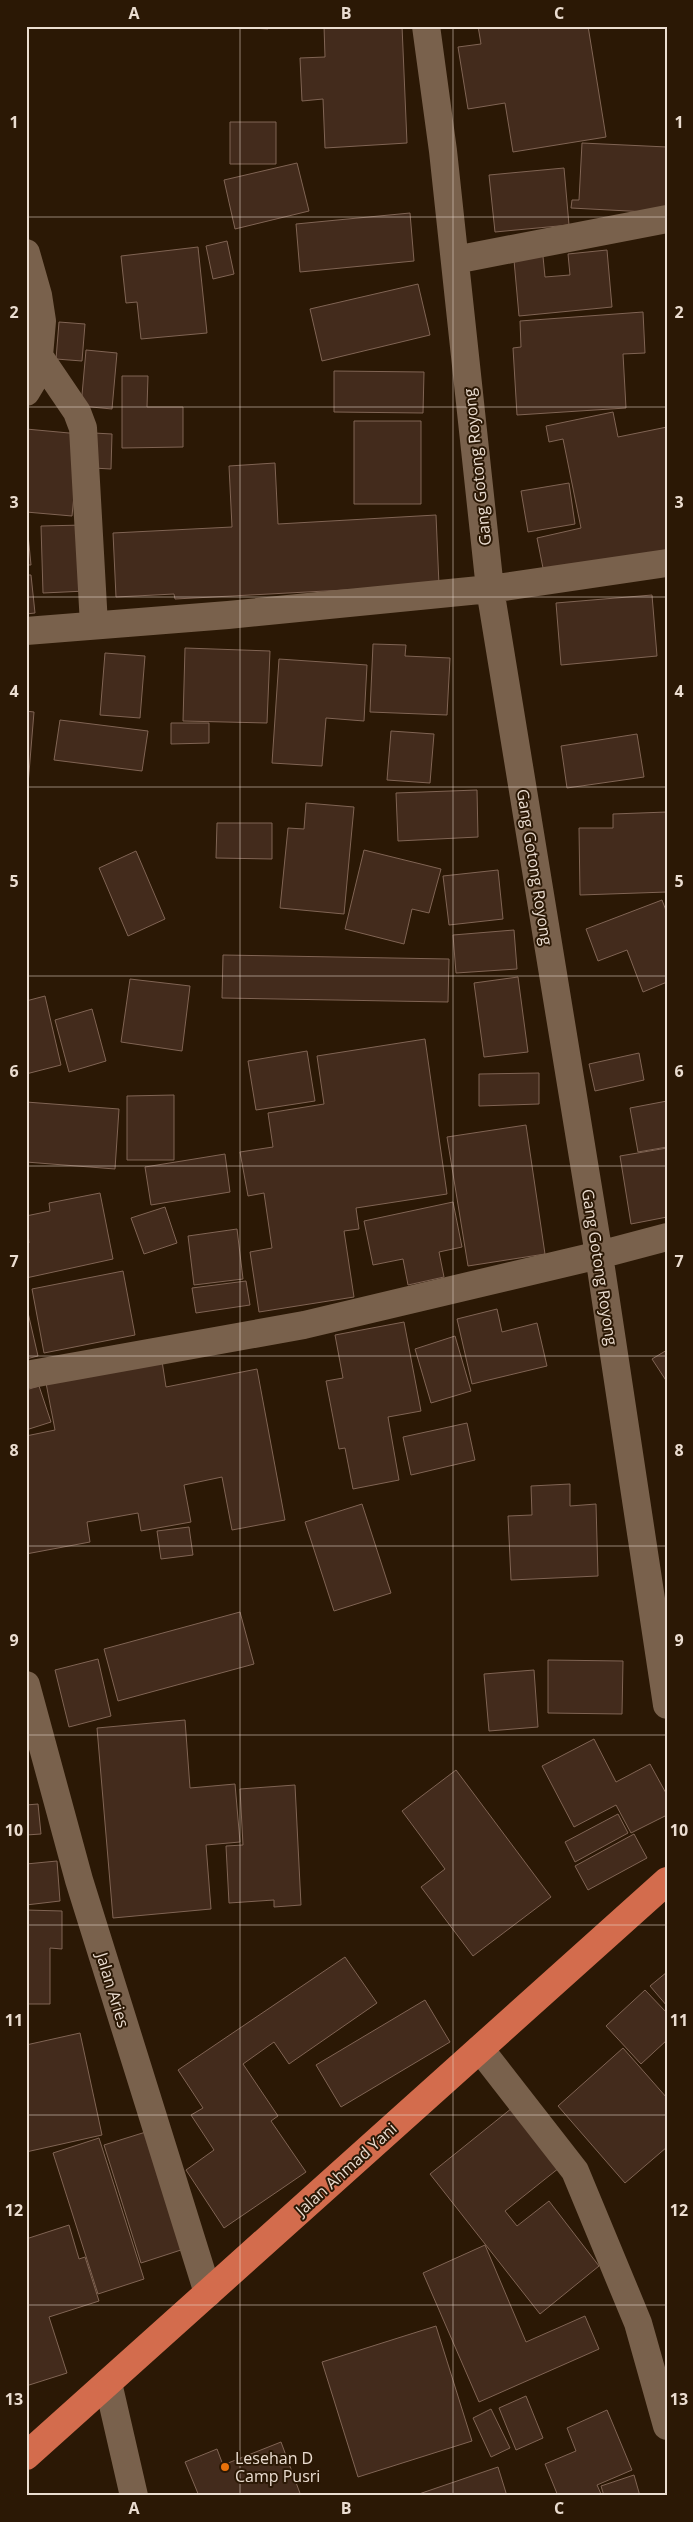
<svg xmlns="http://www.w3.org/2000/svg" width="693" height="2522" viewBox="0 0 693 2522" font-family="'Open Sans',sans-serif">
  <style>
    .building { fill: #432b1c; stroke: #806454 }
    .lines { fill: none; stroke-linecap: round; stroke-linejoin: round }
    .minor { stroke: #79614c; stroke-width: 28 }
    .highway { stroke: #d36c4d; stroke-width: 28 }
    .grid { fill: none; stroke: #ebddd1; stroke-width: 1; stroke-opacity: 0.55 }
    .food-dot { fill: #e8710a; stroke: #2b1805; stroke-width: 2 }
    .labels { text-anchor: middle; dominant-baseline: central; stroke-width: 4; stroke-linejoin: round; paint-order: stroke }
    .street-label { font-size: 16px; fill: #ebddd1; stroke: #2b1805 }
    .poi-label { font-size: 16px; fill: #ebddd1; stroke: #2b1805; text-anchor: start }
    .neatline { fill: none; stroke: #ebddd1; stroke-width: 2 }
    .grid-label { font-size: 16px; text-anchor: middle; font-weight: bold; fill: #ebddd1 }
  </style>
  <rect width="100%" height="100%" fill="#2b1805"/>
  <path class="building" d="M221 26H269L268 29Z
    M324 26H402L407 143 325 148 323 99 302 101 300 58 325 57Z
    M478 26H588L606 137 513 152 505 103 468 109 458 47 481 44Z
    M230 122H276V164H230Z
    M582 143 667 147V213L571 208 572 200H579Z
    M297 163 309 211 235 229 224 180Z
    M564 168 569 225 495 232 489 175Z
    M410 213 414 261 300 272 296 224Z
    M227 241 234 274 213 279 206 246Z
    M542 246 545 277 570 275 568 254 607 250 612 307 519 316 513 249Z
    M198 247 207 333 141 339 137 302 126 303 121 256Z
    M418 284 430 335 322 361 310 309Z
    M26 311 35 313 26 346Z
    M643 312 645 353 623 354 626 408 517 415 513 348 521 347 520 321Z
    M59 322 85 324 82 361 56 359Z
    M86 350 117 353 112 409 81 406Z
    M334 371 424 372 423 413 334 412Z
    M122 376H148L147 407H183V447L122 448Z
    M613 412 618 437 667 427V551L545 578 537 538 581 528 563 439 549 442 546 426Z
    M354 421H421V504H354Z
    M26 429 80 434 72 516 26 512Z
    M94 433 112 434 111 469 93 468Z
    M275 463 278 524 436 515 439 585 175 599 174 594 116 597 113 533 232 527 229 466Z
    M569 483 575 524 528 532 521 491Z
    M26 514 31 565H26Z
    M84 525 86 591 43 593 41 526Z
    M26 575H31L35 613 26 614Z
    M652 595 657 656 561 665 556 603Z
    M373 644 406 645 405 656 450 658 447 715 370 712Z
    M185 648 270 651 267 723 183 721Z
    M105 653 145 656 140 718 100 715Z
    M279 659 367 665 364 721 326 718 322 766 272 763Z
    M26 711 34 712 27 797H26Z
    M60 720 148 731 142 771 54 760Z
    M171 723H209V743L171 744Z
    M391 731 434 734 430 783 387 780Z
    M637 734 644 777 567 788 561 746Z
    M477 790 478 837 398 841 396 793Z
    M306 803 354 807 344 914 280 908 288 828 304 829Z
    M667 812V892L580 895 579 828H613V814Z
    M217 823H272V859L216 858Z
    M364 850 441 869 429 913 412 909 404 944 345 929Z
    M136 851 165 919 128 936 99 868Z
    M498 870 503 919 449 925 443 876Z
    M662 900 667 913V982L643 992 627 950 598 961 586 929Z
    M514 930 517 969 456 973 453 935Z
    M223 955 449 959 448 1002 222 998Z
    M518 977 528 1052 484 1057 474 983Z
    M130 979 190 986 182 1051 121 1042Z
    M45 996 61 1065 26 1074V1001Z
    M92 1009 106 1061 69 1072 55 1020Z
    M425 1039 447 1194 356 1208 359 1229 344 1231 354 1297 259 1312 250 1252 272 1248 264 1193 248 1196 240 1152 273 1147 268 1113 324 1104 317 1056Z
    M307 1051 315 1101 256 1110 248 1061Z
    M639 1053 644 1080 595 1091 589 1064Z
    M539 1073V1104L479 1106V1074Z
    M174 1095V1160H127V1096Z
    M667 1101V1147L638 1152 630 1108Z
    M26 1102 119 1109 115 1169 26 1162Z
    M526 1125 545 1254 468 1266 447 1137Z
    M667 1148V1217L631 1224 620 1156Z
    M225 1154 230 1192 151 1205 145 1167Z
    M100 1193 113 1259 26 1278V1243H29L26 1216 50 1211 49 1203Z
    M453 1202 462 1247 439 1252 444 1277 408 1285 403 1259 373 1265 364 1221Z
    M165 1207 177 1243 144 1254 131 1218Z
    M237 1229 243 1279 194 1285 188 1236Z
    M123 1271 135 1335 44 1353 32 1289Z
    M246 1281 250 1305 196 1313 192 1288Z
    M26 1304 38 1356 26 1359Z
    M497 1309 502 1332 537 1323 547 1366 472 1384 457 1319Z
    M404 1322 421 1411 388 1417 399 1480 353 1489 345 1448 339 1449 326 1381 343 1378 335 1335Z
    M455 1336 471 1391 431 1403 415 1349Z
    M667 1350V1382L652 1359Z
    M162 1361 166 1387 257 1369 285 1520 232 1530 222 1477 184 1485 191 1522 141 1531 138 1513 87 1522 90 1542 26 1554V1436L55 1430 46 1383Z
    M39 1386 51 1422 26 1430V1390Z
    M467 1423 475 1460 411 1475 403 1437Z
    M570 1484V1506L596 1504 598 1576 511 1580 508 1516 532 1515 531 1486Z
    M362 1504 391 1593 334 1611 305 1522Z
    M189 1527 193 1555 161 1559 157 1531Z
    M240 1612 254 1664 118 1701 104 1649Z
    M98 1659 111 1716 69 1727 55 1670Z
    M548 1660 623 1661 622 1714 548 1713Z
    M534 1670 538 1727 489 1731 484 1674Z
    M185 1720 190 1788 235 1784 240 1842 206 1845 211 1909 113 1918 97 1728Z
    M594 1739 616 1782 650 1764 667 1795V1815L631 1833 616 1805 574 1827 542 1766Z
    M456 1770 551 1897 473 1956 421 1887 445 1869 402 1811Z
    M295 1785 301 1905 274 1907V1900L229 1903 226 1846 243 1845 240 1789Z
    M38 1804 41 1834 26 1835V1805Z
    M618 1814 628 1833 575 1862 565 1842Z
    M634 1834 647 1858 588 1890 575 1866Z
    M57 1861 60 1901 26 1905V1864Z
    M26 1910 62 1911V1949L50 1948V2004H26Z
    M345 1957 377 2003 289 2064 274 2042 243 2064 278 2116 271 2121 306 2172 224 2228 186 2170 214 2150 191 2115 203 2108 178 2070Z
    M667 1972V2006L650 1986Z
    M645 1990 667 2013V2040L641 2064 606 2026Z
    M425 2000 450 2042 341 2107 316 2065Z
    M80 2033 102 2135 26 2152V2045Z
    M623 2048 667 2098V2147L625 2183 558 2106Z
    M517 2104 564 2164 505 2211 517 2226 549 2201 599 2266 540 2314 430 2174Z
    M149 2131 187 2248 141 2263 104 2145Z
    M99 2138 144 2279 98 2294 53 2153Z
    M69 2225 79 2259 85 2257 99 2301 49 2317 67 2373 26 2386V2239Z
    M485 2245 526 2342 585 2316 599 2349 479 2402 423 2273Z
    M436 2326 472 2441 358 2477 322 2362Z
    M526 2396 543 2438 516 2450 499 2408Z
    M491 2409 510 2448 491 2457 473 2418Z
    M607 2410 632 2470 597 2485 602 2496H558L545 2464 576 2451 567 2428Z
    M281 2442 301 2496H199L185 2462 217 2449 223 2465Z
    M498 2467 507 2496H413Z
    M634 2475 640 2496H604L601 2486Z"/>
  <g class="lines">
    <path class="minor" d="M426 26 443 151 490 589 599 1255 667 1705
      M26 253 38 295 42 321 39 356 77 412 83 428 94 625
      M455 260 667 219
      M26 392 32 382 39 356
      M26 631 228 615 490 589 667 563
      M26 1375 304 1325 599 1255 667 1237
      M26 1685 79 1880 208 2293
      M480 2049 575 2171 638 2323 667 2426
      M108 2383 134 2496"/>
    <path class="highway" d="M26 2456 667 1881"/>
  </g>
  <path class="grid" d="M240 26V2496M453 26V2496M26 217H667M26 407H667M26 597H667M26 787H667M26 976H667M26 1166H667M26 1356H667M26 1546H667M26 1735H667M26 1925H667M26 2115H667M26 2305H667"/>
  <circle class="food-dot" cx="225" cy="2467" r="5"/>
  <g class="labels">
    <g class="street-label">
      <text transform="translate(477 467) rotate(-96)">Gang Gotong Royong</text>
      <text transform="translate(535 867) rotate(81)">Gang Gotong Royong</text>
      <text transform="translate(600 1267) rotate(81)">Gang Gotong Royong</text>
      <text transform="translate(113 1990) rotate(73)">Jalan Aries</text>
      <text transform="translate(346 2169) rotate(-42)">Jalan Ahmad Yani</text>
    </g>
    <g class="poi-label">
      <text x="235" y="2458">Lesehan D<tspan x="235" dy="18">Camp Pusri</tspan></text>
    </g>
  </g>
  <rect width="693" height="2522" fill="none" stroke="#2b1805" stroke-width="55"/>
  <rect x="28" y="28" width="638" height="2466" class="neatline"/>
  <g class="grid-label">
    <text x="134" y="19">A</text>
    <text x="346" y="19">B</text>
    <text x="559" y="19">C</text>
    <text x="14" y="128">1</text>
    <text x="679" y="128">1</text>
    <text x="14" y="318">2</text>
    <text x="679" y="318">2</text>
    <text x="14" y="508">3</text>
    <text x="679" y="508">3</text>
    <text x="14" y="697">4</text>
    <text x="679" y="697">4</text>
    <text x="14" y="887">5</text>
    <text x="679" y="887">5</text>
    <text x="14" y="1077">6</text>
    <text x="679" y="1077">6</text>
    <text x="14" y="1267">7</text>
    <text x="679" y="1267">7</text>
    <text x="14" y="1456">8</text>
    <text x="679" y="1456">8</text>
    <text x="14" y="1646">9</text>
    <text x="679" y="1646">9</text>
    <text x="14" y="1836">10</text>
    <text x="679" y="1836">10</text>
    <text x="14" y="2026">11</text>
    <text x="679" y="2026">11</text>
    <text x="14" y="2216">12</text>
    <text x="679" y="2216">12</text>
    <text x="14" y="2405">13</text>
    <text x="679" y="2405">13</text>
    <text x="134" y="2514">A</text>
    <text x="346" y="2514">B</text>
    <text x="559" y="2514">C</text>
  </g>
</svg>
